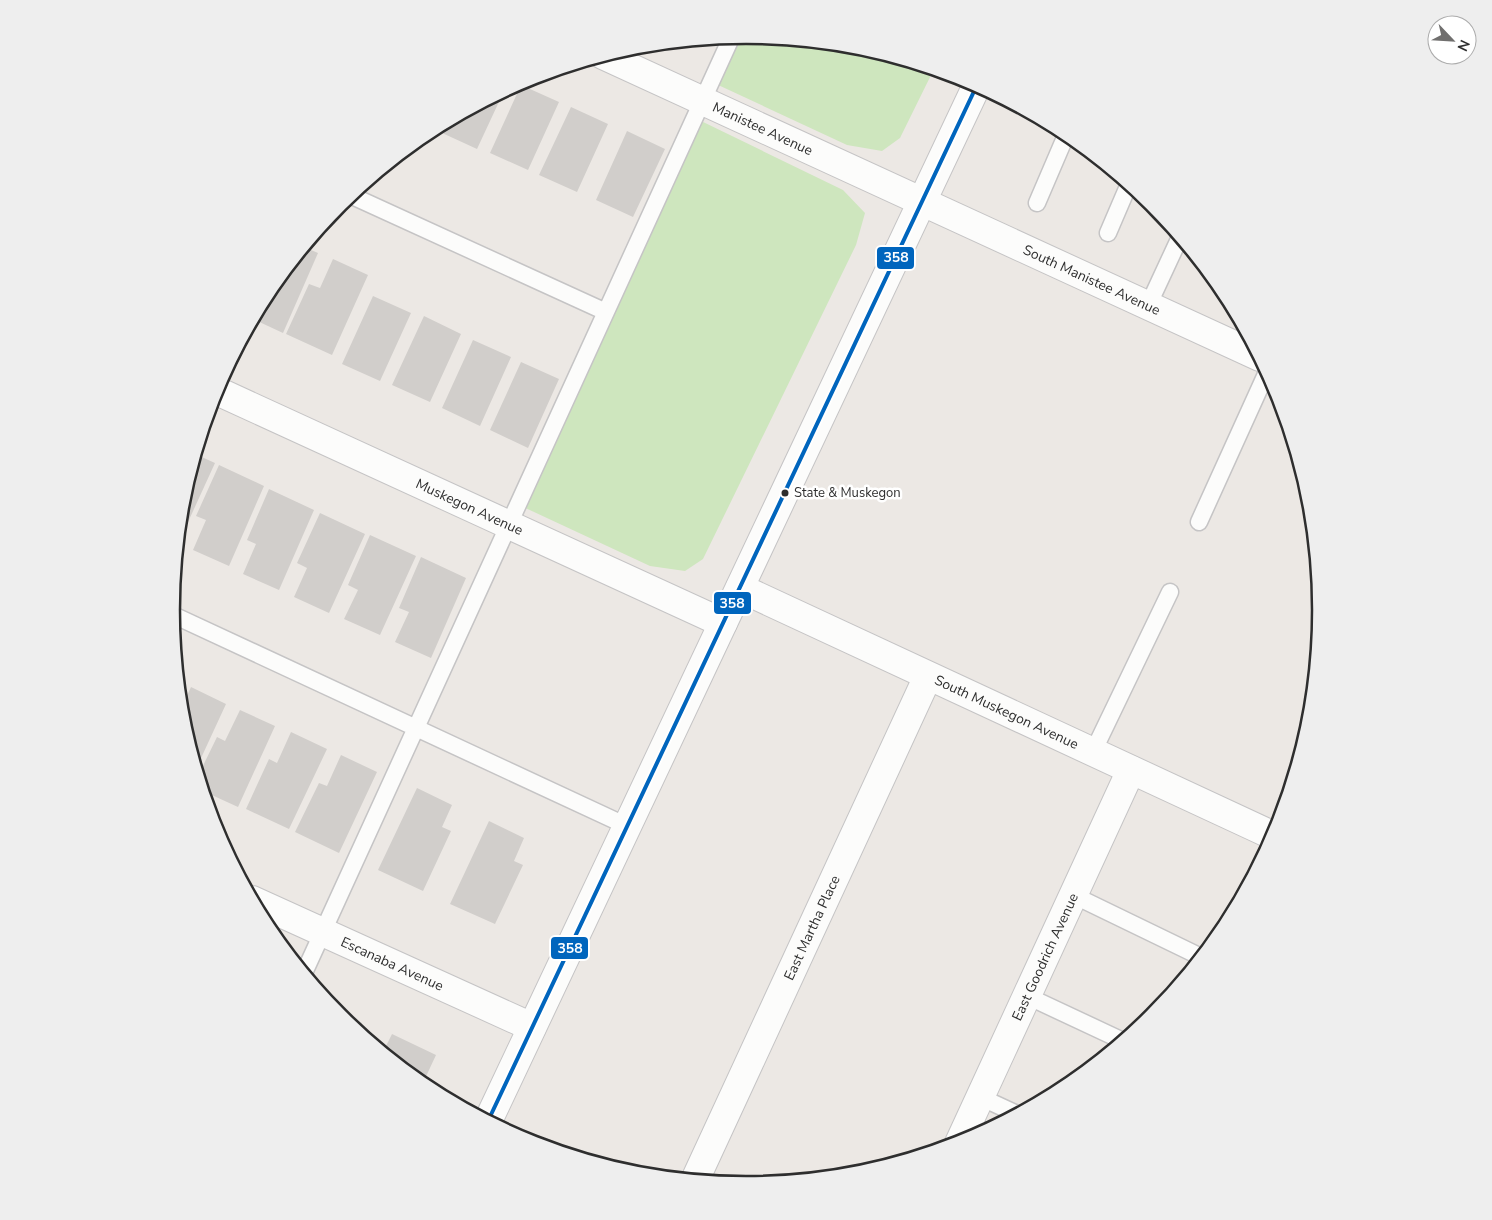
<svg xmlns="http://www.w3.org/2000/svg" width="1492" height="1220" viewBox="0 0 1492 1220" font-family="'Nunito Sans',sans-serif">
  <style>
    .green { fill: #cee6be }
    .building { fill: #d1cecb }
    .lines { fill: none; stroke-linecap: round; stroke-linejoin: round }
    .lane-casing { stroke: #c5c4c5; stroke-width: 19 }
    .street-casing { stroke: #c5c4c5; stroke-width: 30 }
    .secondary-casing { stroke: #c5c4c5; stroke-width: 30 }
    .lane { stroke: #fcfcfb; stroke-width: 16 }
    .street { stroke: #fcfcfb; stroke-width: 28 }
    .secondary { stroke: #fcfcfb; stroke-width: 28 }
    .bus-1-casing { stroke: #fff; stroke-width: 8 }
    .bus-1 { stroke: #0065bd; stroke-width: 4 }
    .bus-dot { fill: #2e2e2e; stroke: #fff; stroke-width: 2 }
    .labels { text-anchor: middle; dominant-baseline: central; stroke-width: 5; stroke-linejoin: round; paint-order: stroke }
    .bus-label { font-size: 13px; fill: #2e2e2e; stroke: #fff; text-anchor: start }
    .street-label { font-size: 14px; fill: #2e2e2e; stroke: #fff }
    .rim { fill: none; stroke: #2e2e2e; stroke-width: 2.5 }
    .line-badge { stroke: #fff; stroke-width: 2 }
    .badge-label { font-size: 14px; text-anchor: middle; font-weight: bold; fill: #fff }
  </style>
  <rect width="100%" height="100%" fill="#ece8e4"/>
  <path class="green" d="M746 35 858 46 934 69 900 138 882 151 847 145 716 84 739 36Z
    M699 120 843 190 865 213 856 245 703 559 685 571 650 566 519 505Z"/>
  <path class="building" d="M521 85 559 102 528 170 490 153Z
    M504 91 477 149 440 132 444 123Z
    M571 107 608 124 577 192 539 175Z
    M627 131 665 149 633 217 596 200Z
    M304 247 318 253 283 333 253 319 268 290Z
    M333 259 368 275 332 355 286 334 309 284 320 288Z
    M373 296 411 313 380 381 342 364Z
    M424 316 461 334 430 402 392 385Z
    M473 340 511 357 480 426 442 408Z
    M521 362 559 379 528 448 490 430Z
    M195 454 215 463 178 544 182 498Z
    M219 465 264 486 229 566 193 550 206 520 196 516Z
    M269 489 314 510 279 590 243 574 256 544 247 540Z
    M320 513 365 534 329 613 294 597 307 568 297 563Z
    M370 535 416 556 380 635 344 619 358 590 348 585Z
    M421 557 466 578 431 658 395 642 409 612 399 608Z
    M191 687 226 704 196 769 182 722 181 709Z
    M240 710 275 726 238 807 203 791 198 776 217 737 225 741Z
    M291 732 327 749 289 829 246 809 269 759 277 763Z
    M341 755 377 772 339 853 295 832 319 783 327 786Z
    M417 788 452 805 442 827 451 831 423 891 378 870Z
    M489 821 524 838 514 861 523 865 495 924 450 904Z
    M334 1009 362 1023 358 1032 339 1016Z
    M392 1034 436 1055 422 1085 383 1052Z"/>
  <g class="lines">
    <g class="lane-casing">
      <path id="lane" d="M350 195 606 312
        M1037 203 1067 133
        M1108 233 1129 184
        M1148 306 1180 237
        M1199 522 1267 372
        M171 614 627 826
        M1093 752 1170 592
        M1073 895 1201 957
        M304 973 732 36
        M1027 996 1123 1041
        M980 1097 1017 1114
        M968 1123 985 1131"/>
    </g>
    <g class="street-casing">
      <g id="street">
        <path id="s1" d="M603 55 1260 357"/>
        <path id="s2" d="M215 390 723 623"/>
        <path id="s3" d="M740 588 1274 836"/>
        <path id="s4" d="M252 900 532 1027"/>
        <path id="s5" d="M959 1143 1131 770"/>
        <path id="s6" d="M695 1180 928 676"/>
      </g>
    </g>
    <g class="secondary-casing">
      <path id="secondary" d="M488 1121 977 85"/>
    </g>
    <use href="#lane" class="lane"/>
    <use href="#street" class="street"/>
    <use href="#secondary" class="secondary"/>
    <g class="bus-1-casing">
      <path id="bus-1" d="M488 1121 977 85"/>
    </g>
    <use href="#bus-1" class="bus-1"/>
  </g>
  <circle class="bus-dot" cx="785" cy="493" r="4.5"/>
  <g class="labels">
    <g class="bus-label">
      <text x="794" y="493">State &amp; Muskegon</text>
    </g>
    <g class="street-label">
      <text stroke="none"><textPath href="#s1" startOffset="176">Manistee Avenue</textPath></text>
      <text stroke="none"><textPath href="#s1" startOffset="538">South Manistee Avenue</textPath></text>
      <text stroke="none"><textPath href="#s2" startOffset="280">Muskegon Avenue</textPath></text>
      <text stroke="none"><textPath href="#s3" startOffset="294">South Muskegon Avenue</textPath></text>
      <text stroke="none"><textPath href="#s6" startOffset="278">East Martha Place</textPath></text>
      <text stroke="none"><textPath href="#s5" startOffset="205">East Goodrich Avenue</textPath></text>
      <text stroke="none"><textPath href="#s4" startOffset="154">Escanaba Avenue</textPath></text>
    </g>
  </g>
  <path d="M0 0H1492V1220H0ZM180 610a566 566 0 1 1 1132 0a566 566 0 1 1-1132 0Z" fill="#eee" fill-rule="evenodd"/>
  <path class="rim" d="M180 610a566 566 0 1 1 1132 0a566 566 0 1 1-1132 0Z"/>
  <g class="line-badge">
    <rect x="876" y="246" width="39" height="24" rx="5" fill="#0065bd"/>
    <rect x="713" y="591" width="39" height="24" rx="5" fill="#0065bd"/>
    <rect x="550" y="936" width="39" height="24" rx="5" fill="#0065bd"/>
  </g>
  <g class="badge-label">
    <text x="896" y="262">358</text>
    <text x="732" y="608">358</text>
    <text x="570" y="953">358</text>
  </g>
  <g transform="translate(1452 40) rotate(115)"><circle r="24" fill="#ffffff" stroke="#ababab"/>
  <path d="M0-4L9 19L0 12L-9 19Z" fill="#706f6e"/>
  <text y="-8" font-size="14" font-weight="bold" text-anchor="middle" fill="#2e2e2e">N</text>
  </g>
</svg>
